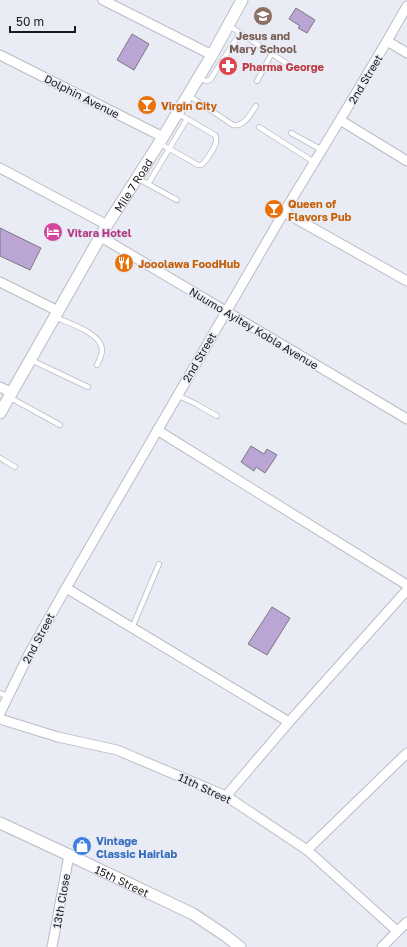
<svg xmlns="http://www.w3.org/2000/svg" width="407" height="947" viewBox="0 0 407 947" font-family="'Golos Text',sans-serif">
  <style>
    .building { fill: #baa5d4; stroke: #7b7880 }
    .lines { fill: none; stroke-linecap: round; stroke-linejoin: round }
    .service-casing { stroke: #b9bcc4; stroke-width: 6 }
    .minor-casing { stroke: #b9bcc4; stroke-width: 11 }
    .tertiary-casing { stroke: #b9bcc4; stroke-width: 13 }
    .service { stroke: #fff; stroke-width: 4.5 }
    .minor { stroke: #fff; stroke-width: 9 }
    .tertiary { stroke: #fff; stroke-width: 11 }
    .labels { text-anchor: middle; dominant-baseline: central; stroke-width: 3; stroke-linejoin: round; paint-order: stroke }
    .education-label { font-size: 11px; font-weight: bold; fill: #785e54; stroke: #e9ecf4 }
    .health-label { font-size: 11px; font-weight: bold; fill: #be3a42; stroke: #e9ecf4; text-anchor: start }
    .street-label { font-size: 11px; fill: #1a1a1d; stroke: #e9ecf4 }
    .food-label { font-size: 11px; font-weight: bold; fill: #c56008; stroke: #e9ecf4; text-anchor: start }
    .hotel-label { font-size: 11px; font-weight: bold; fill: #b23c85; stroke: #e9ecf4; text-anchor: start }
    .shop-label { font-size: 11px; font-weight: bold; fill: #366cbe; stroke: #e9ecf4; text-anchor: start }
  </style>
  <rect width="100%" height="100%" fill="#e9ecf4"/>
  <path class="building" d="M296 8 315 20 307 33 298 28 300 26 289 19Z
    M132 34 149 44 134 70 117 60Z
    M0 228 41 248 30 270 0 256Z
    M251 446 264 454 267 449 277 455 265 473 256 467 254 471 241 462Z
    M272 607 290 618 267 655 248 644Z"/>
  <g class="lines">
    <g class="service-casing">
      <path id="service" d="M228 25 289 65
        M198 78 206 81 210 80 240 33
        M257 81 272 53
        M188 95 233 125C245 127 250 114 256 106
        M259 127 314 162
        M291 133 322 150
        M159 143 198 165H201C206 162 215 147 216 142 217 138 216 137 215 135L177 113
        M137 178 177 200
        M148 184 187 119
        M55 317C68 323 102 333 102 350 102 355 99 361 97 365
        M31 360 88 387
        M177 395 196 404 217 416
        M9 397 60 425
        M0 458 15 467
        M132 628 159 564
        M0 693 8 697"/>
    </g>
    <g class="minor-casing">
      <path id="minor" d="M103 0 212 55
        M387 41 407 53
        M0 55 163 137
        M340 120 407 161
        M0 168 107 225
        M284 212 407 281
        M101 237 407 419
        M0 282 58 311
        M0 387 12 393
        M157 430 407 585
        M66 588 289 722
        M0 713 29 654 66 588 284 212 340 120 387 41 407 6
        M0 719 58 737 117 750 226 796 307 850 397 931
        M226 796 289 722 407 590
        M307 850 407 753
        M52 947 69 855
        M382 947 407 922"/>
    </g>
    <g class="tertiary-casing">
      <g id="tertiary">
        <path id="s1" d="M0 413 107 225 163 137 212 55 242 0"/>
        <path id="s2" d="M0 823 69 855 193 914 226 936 240 947"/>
      </g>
    </g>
    <use href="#service" class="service"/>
    <use href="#minor" class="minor"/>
    <use href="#tertiary" class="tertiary"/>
  </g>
  <defs>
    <g id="school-disc" transform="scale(1)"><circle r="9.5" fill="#8d6e63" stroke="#e9ecf4"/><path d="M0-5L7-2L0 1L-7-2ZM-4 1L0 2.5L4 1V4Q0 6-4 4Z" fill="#fff"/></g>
    <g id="pharmacy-disc" transform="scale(1)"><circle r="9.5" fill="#e0444e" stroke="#e9ecf4"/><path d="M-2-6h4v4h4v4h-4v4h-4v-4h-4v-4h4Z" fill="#fff"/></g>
    <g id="bar-disc" transform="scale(1)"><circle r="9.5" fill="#e8710a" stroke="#e9ecf4"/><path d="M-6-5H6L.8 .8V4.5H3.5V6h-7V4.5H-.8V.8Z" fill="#fff"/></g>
    <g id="hotel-disc" transform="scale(1)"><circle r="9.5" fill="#d1479c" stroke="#e9ecf4"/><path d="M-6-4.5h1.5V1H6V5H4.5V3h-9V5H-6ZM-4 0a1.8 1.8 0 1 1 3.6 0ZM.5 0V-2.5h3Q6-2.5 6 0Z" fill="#fff"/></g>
    <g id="restaurant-disc" transform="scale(1)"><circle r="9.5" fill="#e8710a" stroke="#e9ecf4"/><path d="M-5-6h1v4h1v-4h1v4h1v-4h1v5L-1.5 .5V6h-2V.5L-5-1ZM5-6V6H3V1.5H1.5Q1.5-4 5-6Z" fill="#fff"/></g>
    <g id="shop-disc" transform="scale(1)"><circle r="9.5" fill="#3f7fe0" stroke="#e9ecf4"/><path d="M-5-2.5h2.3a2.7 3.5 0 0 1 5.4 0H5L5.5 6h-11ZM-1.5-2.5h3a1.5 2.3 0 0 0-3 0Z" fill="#fff"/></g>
  </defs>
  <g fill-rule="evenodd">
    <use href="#school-disc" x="263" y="16"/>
    <use href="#pharmacy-disc" x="228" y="66"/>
    <use href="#bar-disc" x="147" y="105"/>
    <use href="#bar-disc" x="274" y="209"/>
    <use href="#hotel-disc" x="53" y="232"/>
    <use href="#restaurant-disc" x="124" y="263"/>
    <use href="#shop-disc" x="82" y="846"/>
  </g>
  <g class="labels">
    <g class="education-label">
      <text x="263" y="35">Jesus and<tspan x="263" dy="13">Mary School</tspan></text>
    </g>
    <g class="health-label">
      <text x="242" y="66">Pharma George</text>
    </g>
    <g class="street-label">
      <text transform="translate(365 79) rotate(-59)">2nd Street</text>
      <text transform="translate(82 96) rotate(27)">Dolphin Avenue</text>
      <text stroke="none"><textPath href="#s1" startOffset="264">Mile 7 Road</textPath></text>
      <text transform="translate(254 328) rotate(31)">Nuumo Ayitey Kobla Avenue</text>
      <text transform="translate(199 357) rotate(-60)">2nd Street</text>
      <text transform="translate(38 638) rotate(-62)">2nd Street</text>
      <text transform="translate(205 788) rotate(25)">11th Street</text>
      <text stroke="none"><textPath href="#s2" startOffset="135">15th Street</textPath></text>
      <text transform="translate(61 901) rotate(-80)">13th Close</text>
    </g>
    <g class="food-label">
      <text x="161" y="105">Virgin City</text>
      <text x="288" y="203">Queen of<tspan x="288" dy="13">Flavors Pub</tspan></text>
      <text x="138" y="263">Jooolawa FoodHub</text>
    </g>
    <g class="hotel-label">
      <text x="67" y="232">Vitara Hotel</text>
    </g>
    <g class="shop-label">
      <text x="96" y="840">Vintage<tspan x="96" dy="13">Classic Hairlab</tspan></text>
    </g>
  </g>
  <path d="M10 26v6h65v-6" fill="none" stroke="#1a1a1d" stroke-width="2"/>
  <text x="16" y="26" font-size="12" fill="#1a1a1d" stroke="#e9ecf4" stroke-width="3" paint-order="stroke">50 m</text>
</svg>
